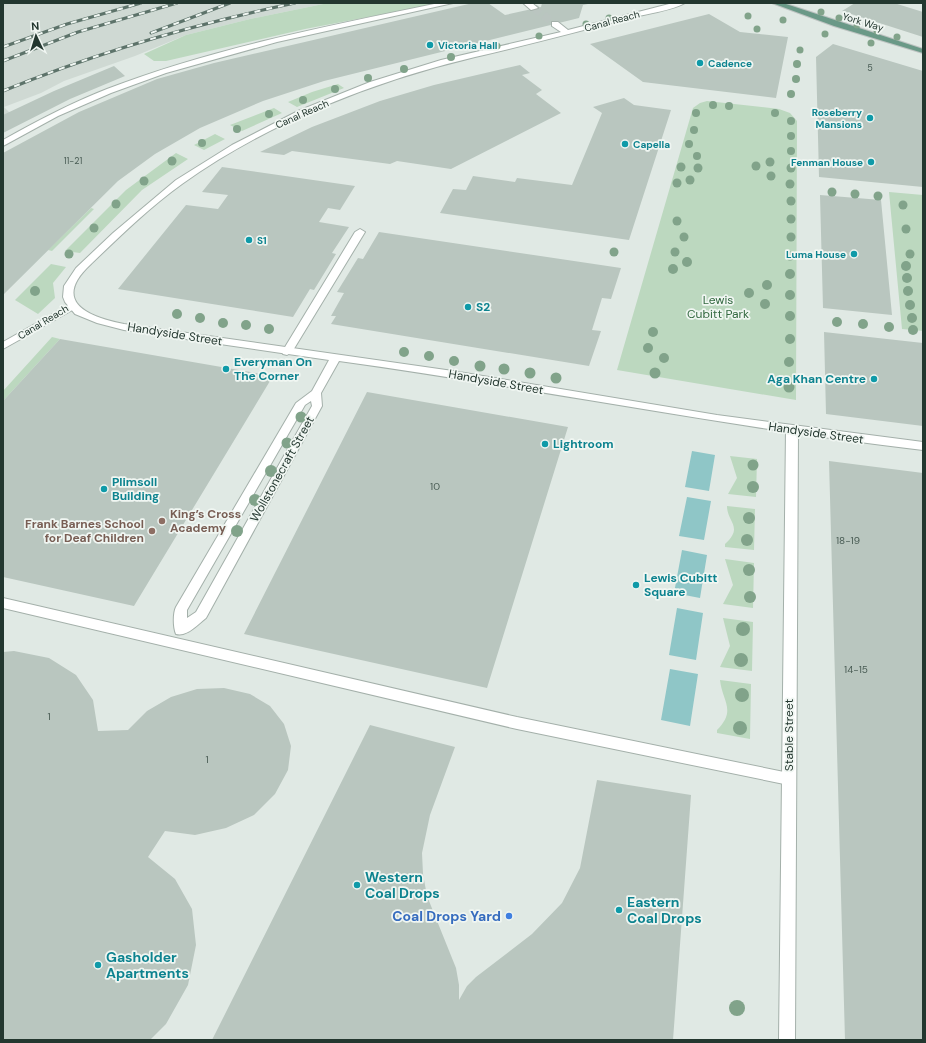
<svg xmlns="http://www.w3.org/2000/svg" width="926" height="1043" viewBox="0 0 926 1043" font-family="'DM Sans',sans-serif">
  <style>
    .built { fill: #cfd9d3 }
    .green { fill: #bcd8bf }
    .water { fill: #8fc6c7 }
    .building { fill: #b9c6bf }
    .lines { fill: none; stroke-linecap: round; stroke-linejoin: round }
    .street-tunnel { stroke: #bac5c0; stroke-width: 8; stroke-dasharray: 8 4; stroke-linecap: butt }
    .lane-casing { stroke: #a4b0aa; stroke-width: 2 }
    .street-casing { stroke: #a4b0aa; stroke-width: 2 }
    .primary-casing { stroke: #bdc3c1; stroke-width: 2 }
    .lane { fill: #fff; fill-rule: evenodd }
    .street { fill: #fff; fill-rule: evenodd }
    .primary { fill: #6a9987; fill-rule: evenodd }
    .rail-casing { stroke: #5d736a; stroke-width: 3 }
    .rail { stroke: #f0f6f2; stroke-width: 2; stroke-dasharray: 6; stroke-linecap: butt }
    .tree { fill: #81a38a }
    .culture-dot { fill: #0f9aa8; stroke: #f0f6f2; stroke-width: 1.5 }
    .education-dot { fill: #8d6e63; stroke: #f0f6f2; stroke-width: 1.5 }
    .shop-dot { fill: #3f7fe0; stroke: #f0f6f2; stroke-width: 1.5 }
    .labels { text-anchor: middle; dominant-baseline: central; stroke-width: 3.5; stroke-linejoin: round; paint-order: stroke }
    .far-number-label { font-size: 9px; fill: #485b53 }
    .far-street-label { font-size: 10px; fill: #23372f; stroke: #f0f6f2 }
    .far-culture-label { font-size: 10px; font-weight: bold; fill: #0d838f; stroke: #f0f6f2; text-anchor: start }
    .number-label { font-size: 10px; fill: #485b53 }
    .park-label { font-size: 12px; fill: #336940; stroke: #f0f6f2 }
    .culture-label { font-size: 12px; font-weight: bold; fill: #0d838f; stroke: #f0f6f2; text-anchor: start }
    .street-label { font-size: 12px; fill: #23372f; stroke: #f0f6f2 }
    .education-label { font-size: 12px; font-weight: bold; fill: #785e54; stroke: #f0f6f2; text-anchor: start }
    .near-culture-label { font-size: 14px; font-weight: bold; fill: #0d838f; stroke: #f0f6f2; text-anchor: start }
    .near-shop-label { font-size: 14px; font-weight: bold; fill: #366cbe; stroke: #f0f6f2; text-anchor: end }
  </style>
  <rect width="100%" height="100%" fill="#e0e9e4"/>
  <path class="built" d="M3 3H328L250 19 186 35 135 56 64 81 41 93 4 107 12 115 3 120Z"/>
  <path class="green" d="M328 3H442L305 29 166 61H154L144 54 186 35 250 19Z
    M338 84 344 88 297 107 288 102 312 92Z
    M707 101 779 109 790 113 797 121 796 400 617 370 693 108 700 103Z
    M274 108 282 113 242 131 230 125Z
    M215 134 225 139 204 150 194 145Z
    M176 153 188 159 142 190 80 253 65 251 126 190Z
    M889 192 923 195V331L902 329Z
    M91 208 94 209 52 251 48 250Z
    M51 264 66 267 53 283 55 298 38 314 15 300Z
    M52 337 60 339 3 401V391Z
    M730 456 757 459 756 497 728 494 737 478Z
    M727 506 755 509 754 550 725 547V544C744 527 727 522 727 506Z
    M725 559 754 563 753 608 723 604 733 585Z
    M723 618 753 622 752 671 720 667 730 646Z
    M720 680 751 684 750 739 717 733V730C737 710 722 701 720 680Z"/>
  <path class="water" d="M692 451 715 455 709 491 685 487Z
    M687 497 711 501 704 540 679 536Z
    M682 550 707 555 700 598 674 593Z
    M677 608 703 613 696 660 669 655Z
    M670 669 698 674 690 726 661 720Z"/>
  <path class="building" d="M473 3H488L505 15 541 7 542 3 588 4 583 5 579 18 324 81 263 101 200 128 155 154 118 181 3 295V153L79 112 157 79 214 63Z
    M855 3H894L923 12V37L842 11Z
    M709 14 740 32 788 37 776 98 643 82 590 44Z
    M833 44 923 71V187L819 177 816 57Z
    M520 65 530 73 522 75 542 90 536 94 561 113 451 169 397 161 390 164 292 151 284 155 260 152 312 127 380 101 434 85Z
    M114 66 125 76 70 99 3 133V115L54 91Z
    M624 98 634 105 671 110 629 240 440 213 453 189 466 190 473 176 515 182 517 178 572 185 602 113 593 107Z
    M222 167 355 186 340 210 328 208 319 222 349 227 332 253 336 254 314 290 310 289 293 317 118 289 186 205 218 209 228 195 202 192Z
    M820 195 881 200 892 315 823 308Z
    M379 232 621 268 611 299 602 298 592 330 601 331 589 366 331 324 336 316H331L344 293 337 292 358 258 363 259Z
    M824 332 923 343V426L826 414Z
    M60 339 273 376 134 606 3 577V401Z
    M367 392 568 427 487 688 244 634Z
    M829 461 923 473V1040H845Z
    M14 651 49 658 76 675 93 700 98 731 128 730 147 711 171 697 197 689 224 688 250 694 270 706 284 724 291 746 288 770 275 794 254 815 226 828 195 835 165 831 148 857 175 879 192 909 196 945 188 985 166 1024 150 1040H3V652Z
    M370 725 455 747 430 815 422 853 423 874 427 896 456 968 459 985V1000L467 986 476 977 532 934 562 903 580 868 597 780 691 795 673 1040H212Z"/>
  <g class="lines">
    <path class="street-tunnel" d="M534 8 555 24"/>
    <g class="lane-casing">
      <path id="lane" d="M360 229 365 232 292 352 287 355 283 354 282 352 355 232Z
        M72 303 77 306 76 308 3 349V342Z
        M792 426 798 430 795 1040H779L786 430Z"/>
    </g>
    <g class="street-casing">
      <path id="street" d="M439 3H453L277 42 166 73 111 93 58 116 3 146V140C37 121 71 103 107 89 214 48 327 26 439 3Z
        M523 3H532L538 8 531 10Z
        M673 3H685C673 10 648 14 634 17 580 31 528 45 475 57 374 81 267 123 182 184 150 207 120 236 91 264 51 301 87 317 124 324L453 371 717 415 923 442V450C727 427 534 388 339 361L321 393 322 406 206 618C197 625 187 637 176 634 173 627 173 613 176 607L296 403 312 391 329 360 124 330 97 323 75 314 65 302 63 297 64 286 76 268 113 233 176 180 232 145 298 111 370 82 441 60 561 32 552 26V22H558L568 30ZM311 401 312 406 196 612 187 618V610L305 405Z
        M3 598 517 717 789 773 794 775 796 779 794 783 789 785 517 729 3 608Z"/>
    </g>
    <g class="primary-casing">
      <path id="primary" d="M772 3H783L923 49V53L834 26Z"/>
    </g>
    <use href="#lane" class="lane"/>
    <use href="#street" class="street"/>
    <use href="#primary" class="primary"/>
    <g class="rail-casing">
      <path id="rail" d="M151 33 230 3
        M3 47 67 24 141 3
        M3 61 78 32 177 3
        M3 91C98 52 195 24 295 3"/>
    </g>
    <use href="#rail" class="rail"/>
  </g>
  <g class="tree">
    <circle cx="821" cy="12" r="3.5"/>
    <circle cx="748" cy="16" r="3.5"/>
    <circle cx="609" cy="18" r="3.5"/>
    <circle cx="839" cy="18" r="3.5"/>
    <circle cx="783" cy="20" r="3.5"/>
    <circle cx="586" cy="24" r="3.5"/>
    <circle cx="857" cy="25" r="3.5"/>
    <circle cx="757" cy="29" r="3.5"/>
    <circle cx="877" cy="31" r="3.5"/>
    <circle cx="825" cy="34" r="3.5"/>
    <circle cx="539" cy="36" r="3.5"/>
    <circle cx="897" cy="37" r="3.5"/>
    <circle cx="871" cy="43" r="3.5"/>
    <circle cx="497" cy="46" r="3.5"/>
    <circle cx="800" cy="50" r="3.5"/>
    <circle cx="451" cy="57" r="4"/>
    <circle cx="797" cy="64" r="4"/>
    <circle cx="404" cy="69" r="4"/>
    <circle cx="368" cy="78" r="4"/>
    <circle cx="796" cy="79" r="4"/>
    <circle cx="335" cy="89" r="4"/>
    <circle cx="791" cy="94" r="4"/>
    <circle cx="303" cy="100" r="4"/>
    <circle cx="713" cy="105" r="4"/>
    <circle cx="729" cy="106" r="4"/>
    <circle cx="696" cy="113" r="4"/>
    <circle cx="775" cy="113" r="4"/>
    <circle cx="269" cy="114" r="4"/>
    <circle cx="791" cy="121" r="4"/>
    <circle cx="237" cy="129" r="4"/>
    <circle cx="694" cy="130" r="4"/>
    <circle cx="791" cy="136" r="4"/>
    <circle cx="202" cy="143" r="4"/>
    <circle cx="689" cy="144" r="4"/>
    <circle cx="791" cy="151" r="4"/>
    <circle cx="697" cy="156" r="4"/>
    <circle cx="172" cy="161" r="4.5"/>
    <circle cx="770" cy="162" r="4.5"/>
    <circle cx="756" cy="166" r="4.5"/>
    <circle cx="681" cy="167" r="4.5"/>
    <circle cx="698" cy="168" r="4.5"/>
    <circle cx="791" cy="168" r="4.5"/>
    <circle cx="771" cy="176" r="4.5"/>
    <circle cx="690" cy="180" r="4.5"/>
    <circle cx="144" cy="181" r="4.5"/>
    <circle cx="677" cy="183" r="4.5"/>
    <circle cx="790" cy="184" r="4.5"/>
    <circle cx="832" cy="192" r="4.5"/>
    <circle cx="855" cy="194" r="4.5"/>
    <circle cx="878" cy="196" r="4.5"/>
    <circle cx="791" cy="201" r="4.5"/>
    <circle cx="116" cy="204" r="4.5"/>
    <circle cx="903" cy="205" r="4.5"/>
    <circle cx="791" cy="219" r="4.5"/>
    <circle cx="677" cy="221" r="4.5"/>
    <circle cx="94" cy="228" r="4.5"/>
    <circle cx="906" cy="229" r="4.5"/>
    <circle cx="684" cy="237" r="4.5"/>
    <circle cx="791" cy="237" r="4.5"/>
    <circle cx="614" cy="252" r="4.5"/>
    <circle cx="675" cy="252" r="4.5"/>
    <circle cx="69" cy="254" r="4.5"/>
    <circle cx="910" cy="254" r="4.5"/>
    <circle cx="790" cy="256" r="4.5"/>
    <circle cx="687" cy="262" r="5"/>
    <circle cx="906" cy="266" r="5"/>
    <circle cx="673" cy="269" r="5"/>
    <circle cx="790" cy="274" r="5"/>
    <circle cx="907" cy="278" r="5"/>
    <circle cx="767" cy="285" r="5"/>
    <circle cx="35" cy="291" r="5"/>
    <circle cx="908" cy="291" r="5"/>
    <circle cx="749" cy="293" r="5"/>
    <circle cx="790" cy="295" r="5"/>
    <circle cx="765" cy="304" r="5"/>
    <circle cx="910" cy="305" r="5"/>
    <circle cx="177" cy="314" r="5"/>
    <circle cx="790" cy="316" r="5"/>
    <circle cx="200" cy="318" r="5"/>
    <circle cx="912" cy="318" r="5"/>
    <circle cx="837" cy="322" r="5"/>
    <circle cx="223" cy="323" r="5"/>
    <circle cx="863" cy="324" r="5"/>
    <circle cx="246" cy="325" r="5"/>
    <circle cx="889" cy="327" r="5"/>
    <circle cx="269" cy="329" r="5"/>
    <circle cx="913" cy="330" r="5"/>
    <circle cx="653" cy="332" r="5"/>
    <circle cx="790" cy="339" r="5"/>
    <circle cx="648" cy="348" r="5"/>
    <circle cx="404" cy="352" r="5"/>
    <circle cx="429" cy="356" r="5"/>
    <circle cx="664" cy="358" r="5"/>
    <circle cx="454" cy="361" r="5"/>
    <circle cx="789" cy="362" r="5"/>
    <circle cx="480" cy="366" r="5.5"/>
    <circle cx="504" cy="369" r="5.5"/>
    <circle cx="530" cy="373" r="5.5"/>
    <circle cx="655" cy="373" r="5.5"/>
    <circle cx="556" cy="378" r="5.5"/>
    <circle cx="789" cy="387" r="5.5"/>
    <circle cx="301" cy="417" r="5.5"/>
    <circle cx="287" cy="443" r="5.5"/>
    <circle cx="753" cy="465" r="5.5"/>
    <circle cx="271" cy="471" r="6"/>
    <circle cx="753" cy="487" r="6"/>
    <circle cx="255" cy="500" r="6"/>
    <circle cx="749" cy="518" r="6"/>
    <circle cx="237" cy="531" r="6"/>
    <circle cx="747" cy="540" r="6"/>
    <circle cx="749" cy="570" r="6"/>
    <circle cx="750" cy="597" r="6"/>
    <circle cx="743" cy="629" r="7"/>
    <circle cx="741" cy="660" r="7"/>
    <circle cx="742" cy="695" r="7"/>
    <circle cx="740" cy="728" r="7"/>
    <circle cx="737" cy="1008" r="8"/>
  </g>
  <g class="culture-dot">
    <circle cx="430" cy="45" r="4"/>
    <circle cx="700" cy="63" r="4"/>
    <circle cx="870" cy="118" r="4"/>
    <circle cx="625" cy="144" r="4"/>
    <circle cx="871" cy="162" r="4"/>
    <circle cx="249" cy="240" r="4"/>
    <circle cx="854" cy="254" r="4"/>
    <circle cx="468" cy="307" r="4"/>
    <circle cx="226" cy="369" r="4"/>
    <circle cx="874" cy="379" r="4"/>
    <circle cx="545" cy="444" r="4"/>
    <circle cx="104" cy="489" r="4"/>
    <circle cx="636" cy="585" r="4"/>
    <circle cx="357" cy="885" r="4"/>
    <circle cx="619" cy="910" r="4"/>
    <circle cx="98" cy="965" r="4"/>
  </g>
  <g class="education-dot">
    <circle cx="162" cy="521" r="4"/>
    <circle cx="152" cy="531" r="4"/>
  </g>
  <circle class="shop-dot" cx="509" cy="916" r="4"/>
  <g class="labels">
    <g class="far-number-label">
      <text x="870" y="68">5</text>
      <text x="73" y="161">11-21</text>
    </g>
    <g class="far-street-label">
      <text transform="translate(612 21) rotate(-15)">Canal Reach</text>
      <text transform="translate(863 22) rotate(17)">York Way</text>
      <text transform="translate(302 114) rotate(-24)">Canal Reach</text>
      <text transform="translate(43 322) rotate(-31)">Canal Reach</text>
    </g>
    <g class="far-culture-label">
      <text x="438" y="45">Victoria Hall</text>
      <text x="708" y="63">Cadence</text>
      <text x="862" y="112" text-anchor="end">Roseberry<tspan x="862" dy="12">Mansions</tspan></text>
      <text x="633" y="144">Capella</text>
      <text x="863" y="162" text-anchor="end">Fenman House</text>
      <text x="257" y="240">S1</text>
      <text x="846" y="254" text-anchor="end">Luma House</text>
    </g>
    <g class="number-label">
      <text x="435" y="486">10</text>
      <text x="848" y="540">18-19</text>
      <text x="856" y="669">14-15</text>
      <text x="49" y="716">1</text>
      <text x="207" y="759">1</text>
    </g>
    <g class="park-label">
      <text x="718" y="300">Lewis<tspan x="718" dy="14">Cubitt Park</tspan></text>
    </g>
    <g class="culture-label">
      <text x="476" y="307">S2</text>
      <text x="234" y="362">Everyman On<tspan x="234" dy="14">The Corner</tspan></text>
      <text x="866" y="379" text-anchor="end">Aga Khan Centre</text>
      <text x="553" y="444">Lightroom</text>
      <text x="112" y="482">Plimsoll<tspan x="112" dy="14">Building</tspan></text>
      <text x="644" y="578">Lewis Cubitt<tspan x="644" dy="14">Square</tspan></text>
    </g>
    <g class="street-label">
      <text transform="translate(175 334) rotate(9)">Handyside Street</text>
      <text transform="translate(496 382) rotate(10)">Handyside Street</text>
      <text transform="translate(816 433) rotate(8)">Handyside Street</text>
      <text transform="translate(282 469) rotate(-61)">Wollstonecraft Street</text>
      <text transform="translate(789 735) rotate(-90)">Stable Street</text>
    </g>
    <g class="education-label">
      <text x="170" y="514">King’s Cross<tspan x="170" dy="14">Academy</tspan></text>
      <text x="144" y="524" text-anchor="end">Frank Barnes School<tspan x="144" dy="14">for Deaf Children</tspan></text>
    </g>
    <g class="near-culture-label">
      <text x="365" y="877">Western<tspan x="365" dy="16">Coal Drops</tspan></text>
      <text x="627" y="902">Eastern<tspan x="627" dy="16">Coal Drops</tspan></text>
      <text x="106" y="957">Gasholder<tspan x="106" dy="16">Apartments</tspan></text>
    </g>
    <g class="near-shop-label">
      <text x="501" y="916">Coal Drops Yard</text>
    </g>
  </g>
  <rect width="926" height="1043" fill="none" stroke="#23372f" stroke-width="8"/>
  <g transform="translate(36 36) rotate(356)" stroke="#f0f6f2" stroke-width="3" paint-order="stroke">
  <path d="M0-3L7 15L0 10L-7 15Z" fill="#23372f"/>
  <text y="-6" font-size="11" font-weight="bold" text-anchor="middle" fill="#23372f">N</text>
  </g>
</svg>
